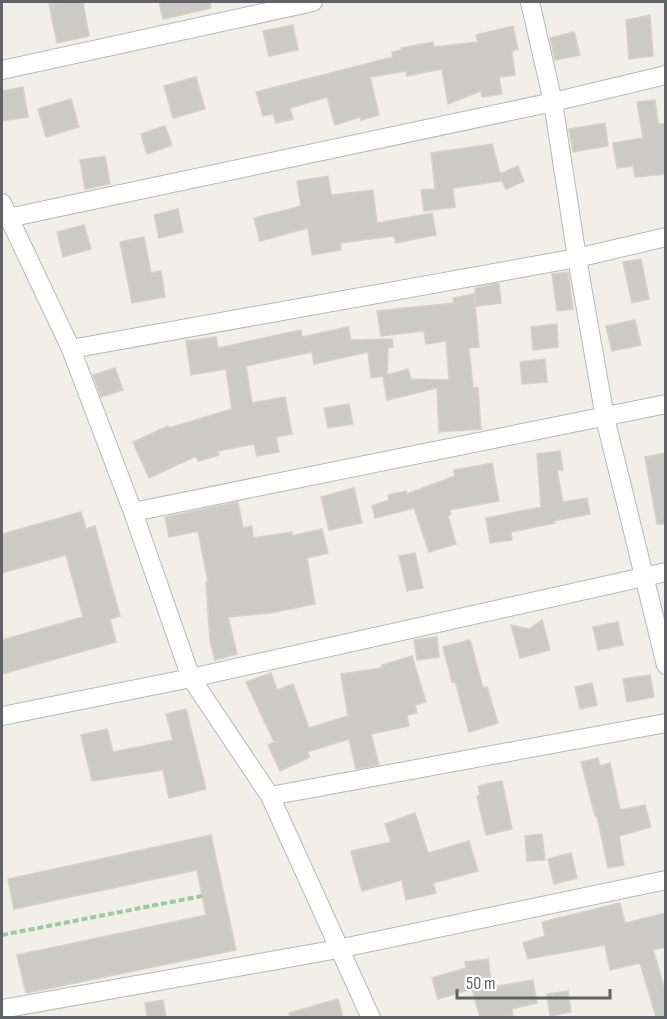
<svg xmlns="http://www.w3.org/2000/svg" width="667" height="1019" viewBox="0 0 667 1019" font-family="'Sofia Sans Condensed',sans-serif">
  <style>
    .building { fill: #cccac5; stroke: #d6d1c6; stroke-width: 1.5 }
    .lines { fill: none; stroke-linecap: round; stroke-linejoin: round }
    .street-casing { stroke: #b5b8bc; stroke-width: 20 }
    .path { stroke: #9cc7a9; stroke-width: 4; stroke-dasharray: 6 3; stroke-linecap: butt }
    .street { stroke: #fff; stroke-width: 18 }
  </style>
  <rect width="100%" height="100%" fill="#f1efe8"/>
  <path class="building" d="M62 2H83L89 36 57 43 49 4Z
    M159 2H210L211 8 163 19Z
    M650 15 653 56 629 59 626 20Z
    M293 25 298 50 269 56 263 31Z
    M513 26 518 49 512 51 515 75 499 77 502 94 482 97 481 91 448 104 442 69 407 76 406 71 370 77 379 115 361 120 360 117 335 125 327 97 290 108 293 119 276 123 273 114 263 116 256 92 393 57 392 52 402 50 401 48 433 42 434 47 478 42 476 35Z
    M574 32 580 55 555 60 550 38Z
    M196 77 205 109 173 118 164 86Z
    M23 87 28 117 2 121V91Z
    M71 99 79 127 46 137 38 109Z
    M655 100 658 124H666V174L635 177 633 166 617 168 613 143 643 138 637 102Z
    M605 123 608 146 573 152 569 129Z
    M165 126 172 145 147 154 141 134Z
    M492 144 500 174 518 166 524 181 506 189 500 177 501 181 453 188 455 207 424 211 421 190 435 189 431 153Z
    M105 156 110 184 85 189 80 160Z
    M328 176 331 195 373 190 377 223 432 213 436 235 396 243 394 236 340 243 341 250 312 255 308 228 260 241 254 218 301 206 297 181Z
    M178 209 183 232 159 238 154 215Z
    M84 225 91 249 63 257 57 232Z
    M144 237 151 273 161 271 165 297 132 303 120 242Z
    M641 259 649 299 632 303 623 262Z
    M568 272 573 309 557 311 552 274Z
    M495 284H499L501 303 476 306 475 288Z
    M474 294 479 347 469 348 473 388H478L481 429 439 432 437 388 387 400 383 376 371 378 368 352 314 364 312 352 246 366 252 403 285 397 292 434 276 437 279 452 257 456 254 444 218 451 219 455 198 461 196 456 149 478 133 442 168 426 169 428 232 409 226 369 191 375 186 341 216 337 218 348 301 330 302 337 348 327 351 340 392 339 393 347 388 348 387 375 408 369 411 379 449 380 446 341 426 344 424 331 381 336 377 311 454 303 453 298Z
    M635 320 641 345 612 351 606 326Z
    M557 324 558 347 533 350 531 327Z
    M545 359 547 382 522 384 520 362Z
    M115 368 123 390 101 397 93 375Z
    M349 404 353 424 328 428 324 408Z
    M560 451 563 470H557L563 502 587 498 590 514 554 521 555 523 511 532 512 540 490 543 486 518 541 507 537 454Z
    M666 453V524H657L645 457Z
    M492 463 499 501 449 510 451 514 448 516 456 544 429 552 414 508 375 518 372 506 389 500 388 495 406 491 407 494 455 476 454 470Z
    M354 488 362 523 329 530 321 497Z
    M238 502 243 528 252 526 253 538 292 532V536L322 529 328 553 307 558 315 604 270 613 228 617 237 654 215 660 210 641 206 582H208L198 531 169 537 165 517Z
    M81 512 86 529 95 526 120 616 110 619 116 642 2 674V640L83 617 66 555 2 573V534Z
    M415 553 423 588 407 591 399 556Z
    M542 620 550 650 520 658 511 625 529 629Z
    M618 622 623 645 598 650 593 627Z
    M437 637 439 657 417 660 414 640Z
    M470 640 483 688 487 687 498 723 469 732 455 681 452 682 443 647Z
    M412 656 426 702 415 705 417 713 407 715 409 726 371 734 379 765 356 769 349 739 307 752 310 757 280 771 268 745 274 742 246 682 271 673 277 690 293 684 309 728 348 716 341 674 382 668V665Z
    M650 675 654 697 627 702 623 679Z
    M592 683 597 705 580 709 575 687Z
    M186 709 206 789 169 798 163 770 92 781 81 735 107 729 113 752 173 740 166 714Z
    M598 758 600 766 610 763 620 810 645 805 651 827 619 836 624 865 608 868 597 816H595L581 762Z
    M502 781 512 829 486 835 477 796 480 795 478 786Z
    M415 813 428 853 469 841 478 871 433 883 436 893 406 900 402 880 362 891 351 851 391 842 385 824Z
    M542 834 545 860 527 861 525 836Z
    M211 835 236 950 26 993 17 955 206 915 197 870 14 909 8 879Z
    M571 853 577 878 554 884 548 859Z
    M620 903 625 923 666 913V947L653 950 666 993V1017H656L640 963 610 970 605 945 528 959 523 943 545 936 542 922Z
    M488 959 492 987 533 980 537 1003 512 1009 513 1015 503 1017H480L472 989 438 999 432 978 466 968 465 962Z
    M568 991 571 1012 550 1016 547 994Z
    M338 999 343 1017H290L289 1013Z
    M163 1000 166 1017H147L145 1003Z"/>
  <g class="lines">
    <g class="street-casing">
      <path id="street" d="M530 2 553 102 577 258 605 418 666 665
        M2 70 313 2
        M2 203 71 349 133 512 191 678 270 796 371 1018
        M8 218 553 102 666 75
        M71 349 577 258 666 237
        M133 512 666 404
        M2 716 191 678 666 572
        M270 796 666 723
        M2 1009 338 949 666 880"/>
    </g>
    <path class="path" d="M2 935 202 896"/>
    <use href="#street" class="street"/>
  </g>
  <rect width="667" height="1019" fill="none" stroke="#5f6368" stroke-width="6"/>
  <path d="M457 989v9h153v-9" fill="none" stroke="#5f6368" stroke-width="3"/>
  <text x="466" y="989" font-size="18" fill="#5f6368" stroke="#ffffff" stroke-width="4.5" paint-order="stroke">50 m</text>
</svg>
